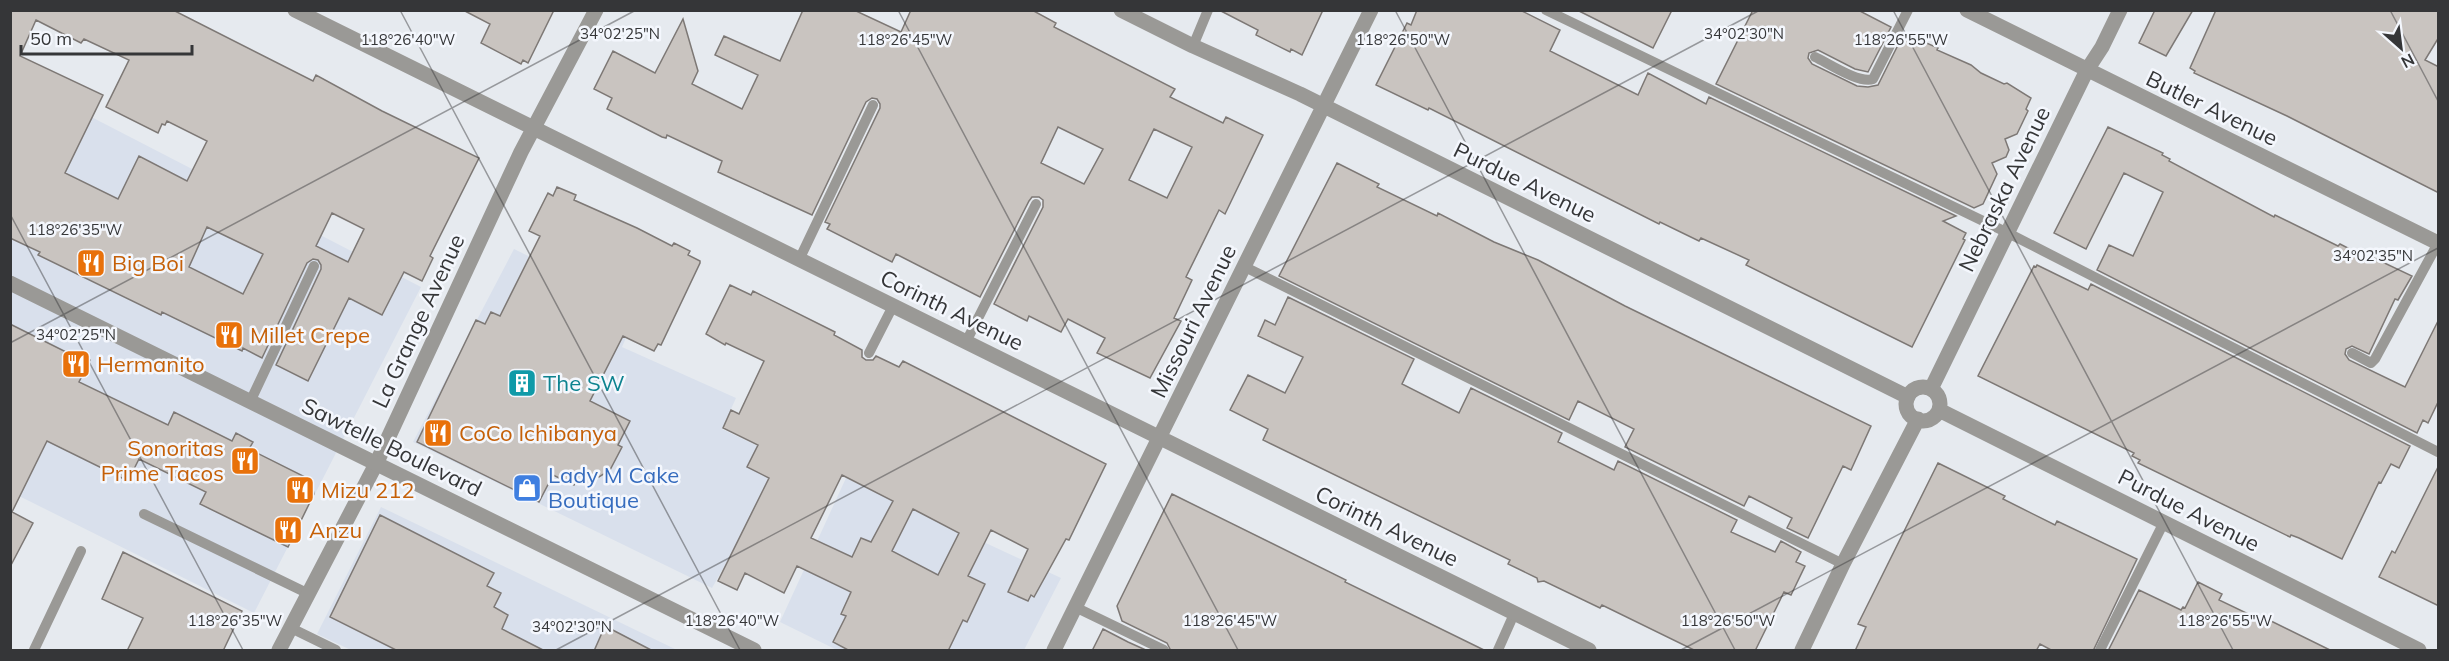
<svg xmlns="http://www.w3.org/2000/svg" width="2449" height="661" viewBox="0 0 2449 661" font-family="Mulish,sans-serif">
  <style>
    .built { fill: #d9e0ec }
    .building { fill: #c9c4c0; stroke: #7d7875; stroke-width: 1.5; fill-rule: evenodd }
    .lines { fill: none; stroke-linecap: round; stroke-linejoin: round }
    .service { stroke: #9a9996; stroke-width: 10 }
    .minor { stroke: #9a9996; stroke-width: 15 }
    .tertiary { stroke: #9a9996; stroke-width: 15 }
    .ticks { fill: none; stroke: #353638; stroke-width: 1.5; stroke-opacity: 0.45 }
    .labels { text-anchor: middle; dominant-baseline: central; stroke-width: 5; stroke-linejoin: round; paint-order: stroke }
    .street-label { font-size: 22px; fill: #353638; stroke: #f4f7fd }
    .food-label { font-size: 22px; fill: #c56008; stroke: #f4f7fd; text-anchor: start }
    .culture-label { font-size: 22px; fill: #0d838f; stroke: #f4f7fd; text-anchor: start }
    .shop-label { font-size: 22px; fill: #366cbe; stroke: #f4f7fd; text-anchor: start }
    .ticks-label { font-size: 15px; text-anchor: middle; fill: #353638; stroke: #f4f7fd; stroke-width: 5; stroke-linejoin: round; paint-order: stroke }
  </style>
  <rect width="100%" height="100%" fill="#e6eaef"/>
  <path class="built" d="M10 75 421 287 254 613 11 492Z
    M514 249 638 310 622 347 736 398 722 429 785 459 712 588 413 442Z
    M846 478 1061 578 1024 650H837L780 622Z
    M381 507 677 650H351L317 634Z"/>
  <path class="building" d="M10 10H173L313 81 316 75 382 111 479 158 430 256 433 258 422 281 404 272 382 315 349 298 308 381 276 365 321 269V265L318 260 313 259 307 263 262 358 243 348 242 351 162 312 161 315 38 255 40 252 10 238ZM36 20 81 43 84 39 129 60 106 107 158 133 162 124 165 125 167 121 207 141 187 181 139 156 118 199 65 173 103 95 20 56ZM332 213 364 229 348 262 316 246ZM207 227 263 254 243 294 189 267Z
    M463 10H554L528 63 523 60 521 64 481 43 490 24Z
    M803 10H854L901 32 911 10H1032L1056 23 1054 27 1175 89 1170 97 1223 123 1226 117 1263 135 1225 214 1219 210 1186 277 1192 280 1174 318 1181 321 1150 378 1097 353 1105 338 1068 319 1061 332 1029 316 1027 321 994 304 1043 207V200L1039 197H1032L1029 201 980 297 896 254 892 262 827 229 830 224 825 222 880 108V104L877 99 872 98 866 102 812 215 718 172 722 161 667 135 666 138 662 137 607 109 612 98 594 89 613 51 655 73 683 19 698 71 692 84 742 109 758 75 715 55 724 36 780 61ZM1058 127 1103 149 1084 184 1041 163ZM1154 129 1192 147 1167 198 1129 180Z
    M1219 10H1323L1302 55 1291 49 1290 52 1256 35 1258 30Z
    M1417 10H1520L1560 30 1550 51 1638 95 1648 73 1706 104 1709 97 1956 216 1943 221 1966 233 1963 239 1965 240 1912 347 1746 265 1749 260 1701 238 1699 241 1660 222 1659 224 1429 108 1428 110 1376 85 1407 23 1411 25Z
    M1577 10H1672L1653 48Z
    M1753 10H1858L1891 27 1868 72 1855 69 1818 50 1809 53 1808 58 1812 64 1857 86 1868 87 1878 85 1904 33 1938 48 1937 50 1971 65 1981 73 2004 84 2007 83 2031 98 2026 109 2028 111 2017 134 2005 139 2009 150 2006 157 1992 163 1997 174 1983 204 1974 208 1716 84Z
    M2155 10H2193L2166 56 2139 43Z
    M2216 10H2439V37L2425 60 2439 67V193L2287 116 2194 73 2195 71 2190 68Z
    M2108 127 2163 153 2162 155 2170 159 2169 161 2274 217 2275 215 2338 246 2340 244 2373 261 2374 258 2412 276 2398 300 2395 299 2369 354 2352 346 2346 349 2345 354 2349 360 2405 387 2439 319V400L2428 423 2423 420 2417 433 2097 270 2109 245 2133 256 2163 192 2124 173 2086 249 2054 233Z
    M1337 163 1379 184 1377 187 1437 216 1438 213 1494 242 1538 260 1625 306 1871 426 1851 470 1843 466 1808 538 1787 528 1792 518 1749 496 1744 506 1625 447 1634 429 1578 401 1569 420 1279 276Z
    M557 187 576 195 574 200 637 228 672 246 674 243 690 251 688 255 700 261V263L661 345 658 344 654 351 623 336 590 401 630 421 618 445 622 447 610 470 599 477 581 471 574 485 553 475 539 502 417 442 476 320 485 324 491 312 500 316 540 236 529 231 548 193 553 196Z
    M2037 265 2088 290 2091 284 2410 446 2399 468 2391 464 2381 483 2379 482 2342 559 2299 538 2291 535 2290 537 2138 463 2140 460 2132 456 2134 453 1978 376 2034 266 2036 267Z
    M730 285 751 295 753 291 835 332 834 335 862 350V357L866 360H873L876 356 899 367 903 361 1106 464 1069 540 1066 539 1034 597 1031 595 1028 601 1008 592 1028 549 991 530 968 576 985 584 967 622 963 620 948 651H850L833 642 846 616 841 614 851 592 797 566 784 593 745 573 737 590 718 581 769 478 747 467 758 445 723 428 731 410 739 414 764 361 726 343 725 345 706 334ZM842 475 893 501 871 542 861 538 852 557 811 538ZM913 509 959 533 938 575 892 551Z
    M1288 297 1414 359 1402 384 1459 413 1471 388 1562 433 1558 442 1614 470 1618 461 1737 520 1731 532 1775 552 1781 541 1801 552 1796 562 1805 566 1791 595 1784 592 1755 651H1696L1602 605 1600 608 1544 581 1538 582 1537 578 1508 564 1510 560 1263 440 1268 429 1230 410 1248 375 1285 393 1303 357 1258 336 1265 320 1275 325Z
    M10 324 70 354 72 351 90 360 79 382 168 425 174 412 232 441 236 433 253 442 249 449 311 480 314 494 288 547 200 504 206 492 139 459 128 481 47 441 12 512 33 523 10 567Z
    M1938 463 2005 496 2003 499 2055 525 2057 521 2137 559 2093 651H2053L2040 644 2036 651H1855L1866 627 1858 624Z
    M2439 465V606L2379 577 2392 551 2395 553Z
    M1172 494 1346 580 1345 582 1486 651H1171L1167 643 1122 621 1117 606Z
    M380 515 494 573 487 586 501 593 494 607 508 615 502 629 545 651H398L330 617Z
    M123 552 242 611 223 651H127L143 618 102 599Z
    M2198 582 2222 594 2219 600 2267 623 2269 620 2332 651H2108L2139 590 2181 610 2183 607 2185 608Z
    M605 626 653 651H594Z
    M1103 629 1128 642 1148 651H1092Z"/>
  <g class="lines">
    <path class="service" d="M1546 10 2008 233 2438 452
      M1193 46 1208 10
      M1815 57C1828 63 1859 84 1873 79L1908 10
      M799 260 873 105
      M1245 267 1843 564
      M966 342 1036 204
      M869 353 893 306
      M2352 353 2371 363 2375 359 2438 243
      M250 402 314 266
      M144 514 309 594
      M1075 607 1164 650
      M291 628 336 650
      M34 650 81 551
      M1498 650 1514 614
      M2100 650 2164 522"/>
    <path class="minor" d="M295 10 1589 650
      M1121 10 1193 46 1300 94 1908 397
      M1967 10 2438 243
      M1906 404a17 17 0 1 1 34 0a17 17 0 1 1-34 0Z
      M1931 389 2087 70 2102 47 2120 10
      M1939 410 2419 650
      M279 650 376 464 521 152 596 10
      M1054 650 1371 10
      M1802 650 1843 564 1918 419"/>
    <path class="tertiary" d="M10 283 754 650"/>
  </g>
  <path class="ticks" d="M400 10 740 650M898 10 1238 650M1395 10 1735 650M1893 10 2233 650M2390 10 2438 101M10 214 243 650M10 343 636 10M556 650 1760 10M1681 650 2438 248"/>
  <defs>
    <g id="restaurant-square" transform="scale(1.5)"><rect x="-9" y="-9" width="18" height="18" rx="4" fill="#e8710a" stroke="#f4f7fd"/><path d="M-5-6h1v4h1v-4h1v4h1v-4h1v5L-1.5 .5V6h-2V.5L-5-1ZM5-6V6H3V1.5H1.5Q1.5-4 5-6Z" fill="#fff"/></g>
    <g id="building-square" transform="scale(1.5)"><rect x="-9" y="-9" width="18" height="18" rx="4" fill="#0f9aa8" stroke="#f4f7fd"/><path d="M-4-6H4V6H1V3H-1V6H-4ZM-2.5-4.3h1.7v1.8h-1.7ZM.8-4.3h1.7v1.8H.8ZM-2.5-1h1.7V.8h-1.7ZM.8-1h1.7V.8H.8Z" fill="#fff"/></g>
    <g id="shop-square" transform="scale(1.5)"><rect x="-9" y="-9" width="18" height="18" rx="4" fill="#3f7fe0" stroke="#f4f7fd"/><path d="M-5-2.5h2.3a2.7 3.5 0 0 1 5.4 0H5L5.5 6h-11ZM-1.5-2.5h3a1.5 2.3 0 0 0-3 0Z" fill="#fff"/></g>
  </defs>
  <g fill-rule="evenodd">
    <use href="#restaurant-square" x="91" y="263"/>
    <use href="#restaurant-square" x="229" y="335"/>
    <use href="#restaurant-square" x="76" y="364"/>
    <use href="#building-square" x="522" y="383"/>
    <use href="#restaurant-square" x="438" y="433"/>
    <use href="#restaurant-square" x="245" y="461"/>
    <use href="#shop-square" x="527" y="488"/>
    <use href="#restaurant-square" x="300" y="490"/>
    <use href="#restaurant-square" x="288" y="530"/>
  </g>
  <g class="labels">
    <g class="street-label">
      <text transform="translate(2212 108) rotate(26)">Butler Avenue</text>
      <text transform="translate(1525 182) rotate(26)">Purdue Avenue</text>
      <text transform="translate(2004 189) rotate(-64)">Nebraska Avenue</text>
      <text transform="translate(952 310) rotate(26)">Corinth Avenue</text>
      <text transform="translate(418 321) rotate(-65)">La Grange Avenue</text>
      <text transform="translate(1193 321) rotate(-64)">Missouri Avenue</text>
      <text transform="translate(392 447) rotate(26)">Sawtelle Boulevard</text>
      <text transform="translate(2189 510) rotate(27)">Purdue Avenue</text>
      <text transform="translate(1387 526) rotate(26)">Corinth Avenue</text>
    </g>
    <g class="food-label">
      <text x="112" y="263">Big Boi</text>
      <text x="250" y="335">Millet Crepe</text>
      <text x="97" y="364">Hermanito</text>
      <text x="459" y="433">CoCo Ichibanya</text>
      <text x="224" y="448" text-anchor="end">Sonoritas<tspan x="224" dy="25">Prime Tacos</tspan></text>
      <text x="321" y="490">Mizu 212</text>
      <text x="309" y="530">Anzu</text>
    </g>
    <g class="culture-label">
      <text x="543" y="383">The SW</text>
    </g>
    <g class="shop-label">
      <text x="548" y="475">Lady M Cake<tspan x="548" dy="25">Boutique</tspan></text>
    </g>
  </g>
  <g class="ticks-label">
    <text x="620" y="39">34°02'25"N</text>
    <text x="1744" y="39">34°02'30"N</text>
    <text x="408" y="45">118°26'40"W</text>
    <text x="905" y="45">118°26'45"W</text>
    <text x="1403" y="45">118°26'50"W</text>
    <text x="1901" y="45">118°26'55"W</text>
    <text x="75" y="235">118°26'35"W</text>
    <text x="2373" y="261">34°02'35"N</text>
    <text x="76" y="340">34°02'25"N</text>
    <text x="235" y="626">118°26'35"W</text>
    <text x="732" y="626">118°26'40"W</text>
    <text x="1230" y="626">118°26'45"W</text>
    <text x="1728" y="626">118°26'50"W</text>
    <text x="2225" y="626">118°26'55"W</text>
    <text x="572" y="632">34°02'30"N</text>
  </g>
  <rect width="2449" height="661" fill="none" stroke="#353638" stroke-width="24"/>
  <g transform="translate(2401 48) rotate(152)" stroke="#f4f7fd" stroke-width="4.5" paint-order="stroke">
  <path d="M0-4.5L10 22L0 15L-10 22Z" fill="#353638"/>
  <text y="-9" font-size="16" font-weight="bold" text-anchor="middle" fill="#353638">N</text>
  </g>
  <path d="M21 45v9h171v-9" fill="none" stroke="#353638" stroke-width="3"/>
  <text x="30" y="45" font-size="18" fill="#353638" stroke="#f4f7fd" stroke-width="4.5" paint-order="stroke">50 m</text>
</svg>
